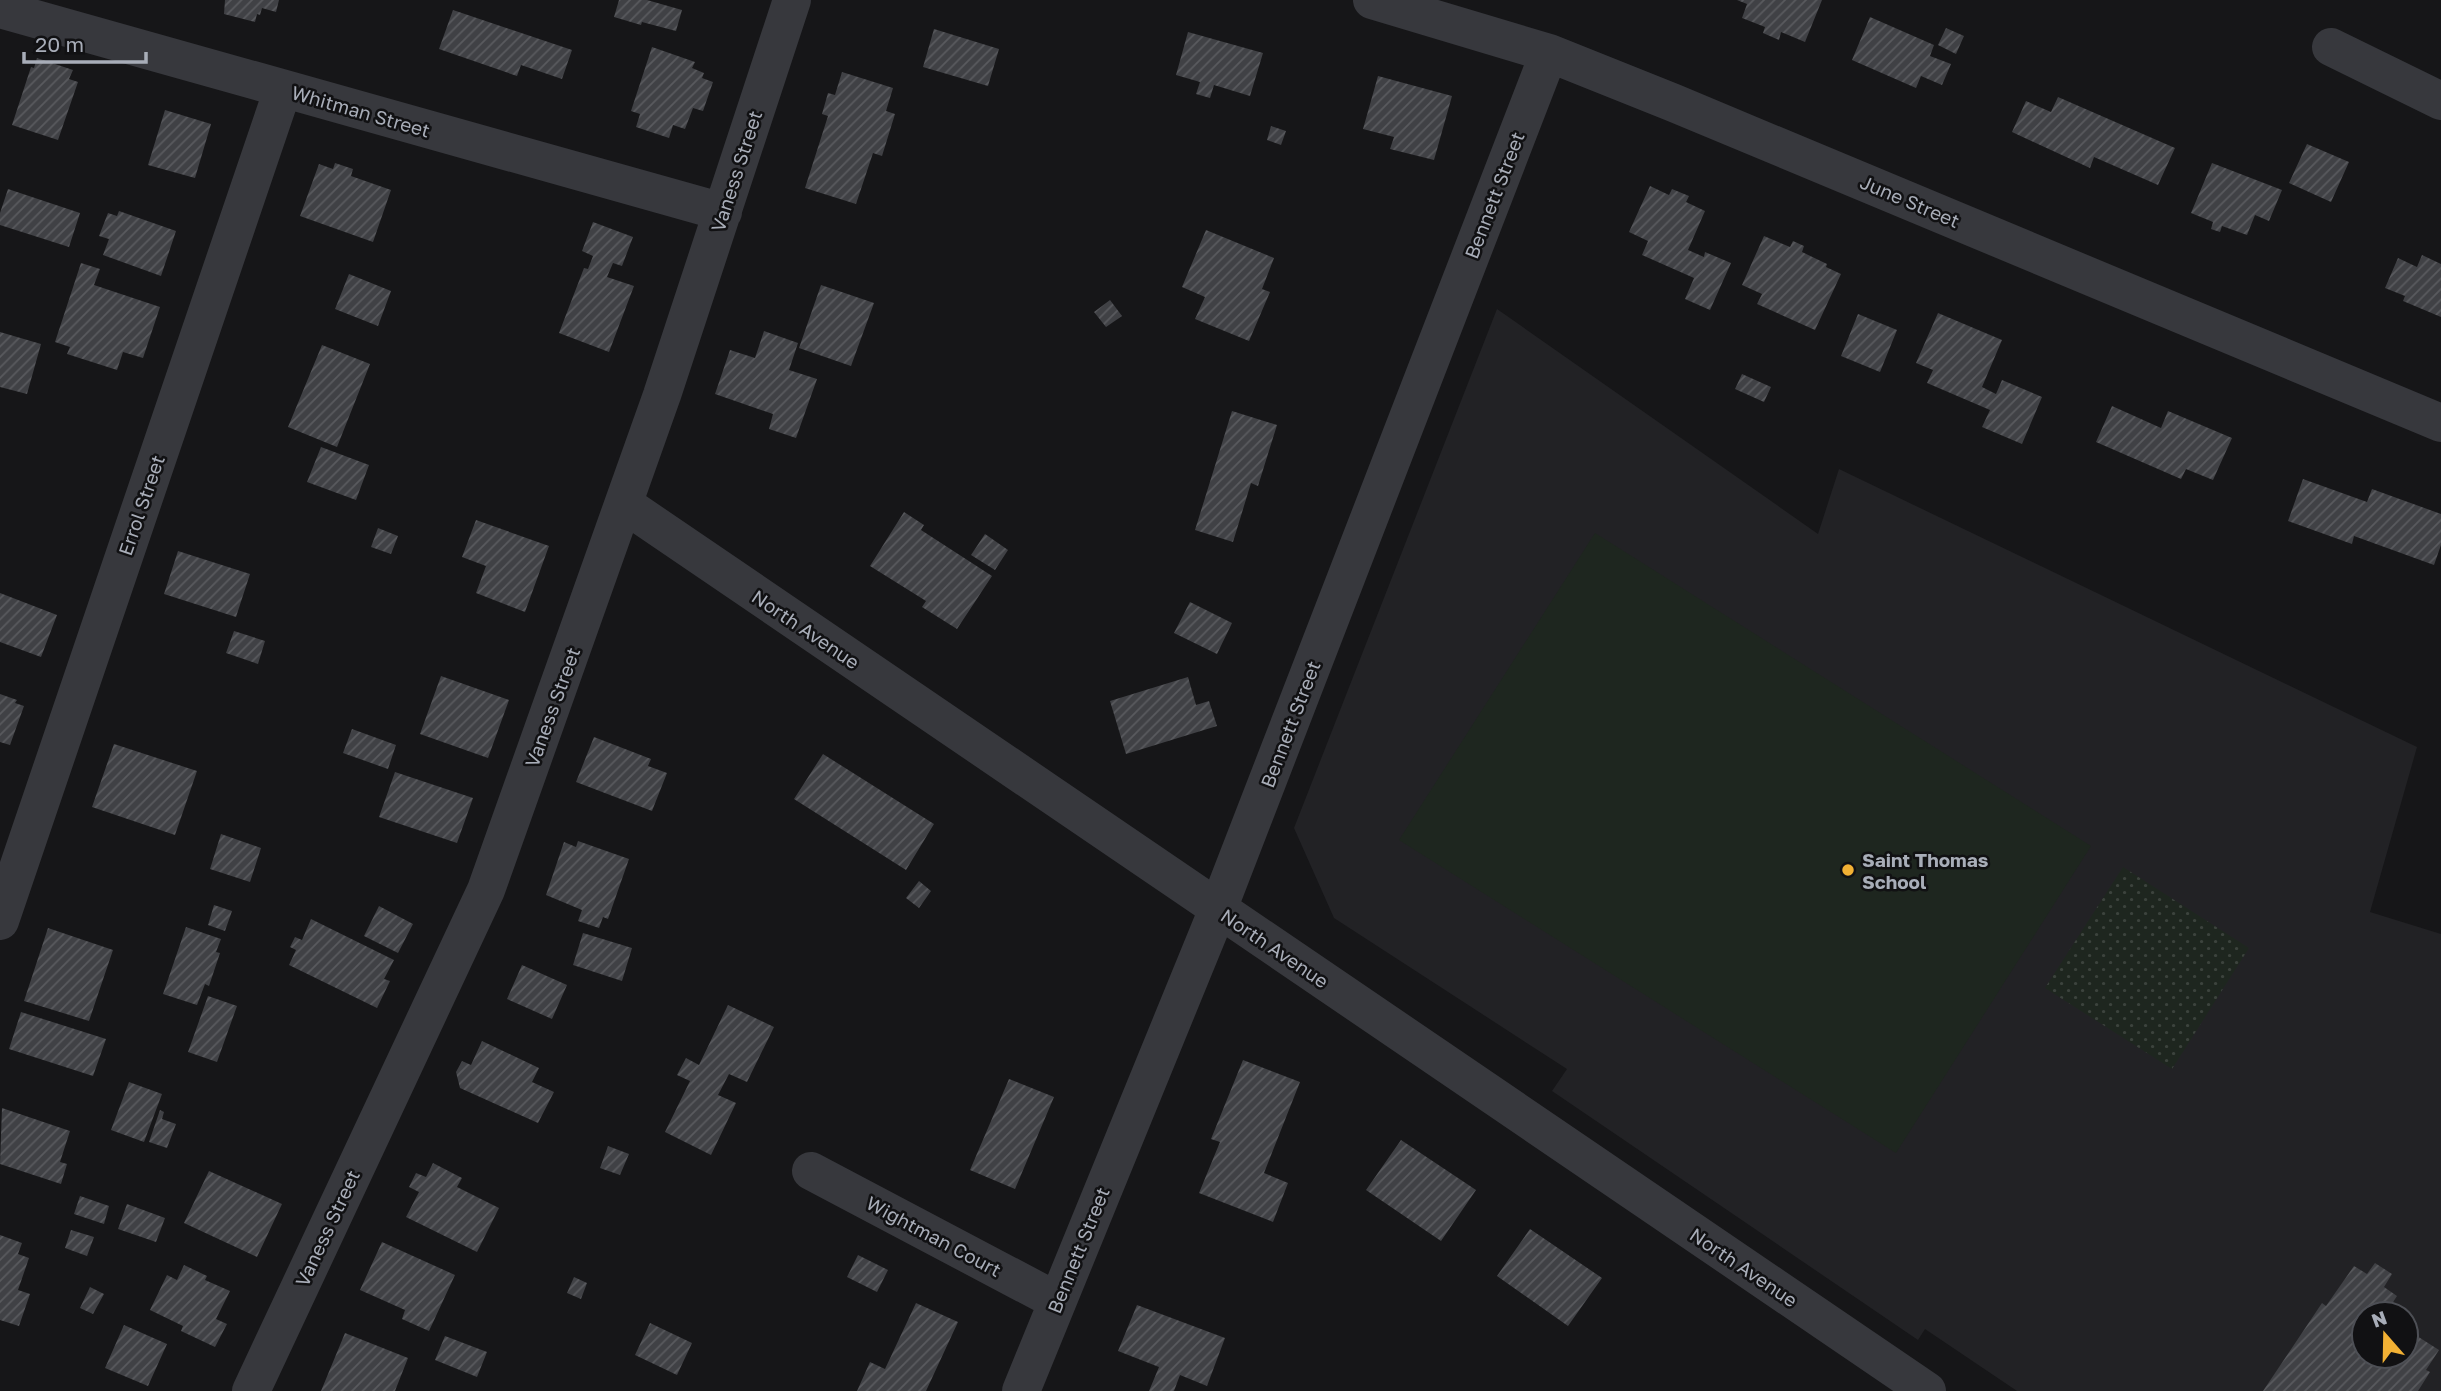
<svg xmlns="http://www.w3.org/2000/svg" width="2441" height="1391" viewBox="0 0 2441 1391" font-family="'Golos Text',sans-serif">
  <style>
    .built { fill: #222225; fill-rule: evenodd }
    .green { fill: #1e261f }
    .park { fill: url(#park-dots) }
    .building { fill: url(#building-hatch) }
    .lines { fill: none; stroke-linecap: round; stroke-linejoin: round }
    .minor { stroke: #37383d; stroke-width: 38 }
    .poi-dot { fill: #f2b134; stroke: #111113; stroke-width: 2.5 }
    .labels { text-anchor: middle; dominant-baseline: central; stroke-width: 5; stroke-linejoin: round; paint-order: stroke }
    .street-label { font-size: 19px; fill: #a8adb8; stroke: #111113 }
    .poi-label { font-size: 19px; font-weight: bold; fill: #a8adb8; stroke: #111113; text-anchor: start }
  </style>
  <defs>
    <pattern id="park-dots" width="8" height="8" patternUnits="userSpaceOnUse" patternTransform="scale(1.75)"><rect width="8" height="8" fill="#1e261f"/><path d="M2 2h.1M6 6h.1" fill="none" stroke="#3c433d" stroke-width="1.8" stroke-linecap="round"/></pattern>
    <pattern id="building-hatch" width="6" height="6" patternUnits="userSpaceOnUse" patternTransform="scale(1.75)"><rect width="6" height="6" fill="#404145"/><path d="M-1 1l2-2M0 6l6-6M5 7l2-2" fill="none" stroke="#595a5e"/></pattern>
  </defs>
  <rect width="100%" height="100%" fill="#161618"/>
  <path class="built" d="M1497 309 1818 534 1839 469 2417 747 2370 912 2441 934V1391H2017L1925 1329 1918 1340 1552 1091 1567 1069 1334 918 1294 828ZM2364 1314H2406V1356H2364Z"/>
  <path class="green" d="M1595 533 2091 846 1896 1153 1399 840Z"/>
  <path class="park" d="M2123 867 2249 948 2172 1069 2045 988Z"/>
  <path class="building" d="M225 0H279L276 12 262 8 260 15 257 14 255 22 224 14Z
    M619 0H647L682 10 676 31 642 22 641 25 614 17Z
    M1737 0H1822L1805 42 1781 32 1779 40 1763 33 1765 27 1742 18 1747 4Z
    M453 10 572 50 562 79 521 65 517 76 439 49Z
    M1870 17 1934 45 1930 56 1951 64 1942 85 1921 76 1916 88 1852 60Z
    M1946 28 1964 36 1956 54 1938 45Z
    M934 29 999 49 988 86 923 67Z
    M1188 32 1263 53 1250 96 1214 85 1210 98 1196 94 1200 82 1176 75Z
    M652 47 695 62 692 68 704 73 702 78 713 82 703 111 693 108 685 129 673 125 669 138 636 127 640 114 631 111Z
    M37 58 73 70 69 79 78 82 58 140 12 125 31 67 34 68Z
    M842 72 893 88 886 111 895 114 882 156 873 153 856 204 805 188 828 116 822 114 828 93 835 95Z
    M1378 76 1452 96 1434 160 1390 149 1394 137 1363 129Z
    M2058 97 2175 148 2158 185 2094 157 2090 168 2012 132 2026 101 2051 112Z
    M165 110 211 124 195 178 148 165Z
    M1271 126 1286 131 1281 145 1267 140Z
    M2307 144 2349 162 2331 202 2289 183Z
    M335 163 353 169 351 176 391 190 373 242 300 216 319 164 333 169Z
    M2212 163 2282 190 2269 221 2255 215 2247 235 2222 226 2220 232 2211 229 2213 222 2191 213Z
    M1650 186 1669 195 1672 189 1689 196 1686 202 1705 211 1688 250 1704 257 1705 252 1731 263 1710 310 1685 299 1694 278 1642 255 1648 241 1629 232Z
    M8 189 80 213 69 247 0 225V213Z
    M119 211 176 231 161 276 103 255 109 239 99 236 108 213 117 216Z
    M593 222 633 237 622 266 613 263 607 277 634 286 609 352 559 333 584 268 588 269 593 256 582 251Z
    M1206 230 1274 258 1262 289 1270 292 1249 341 1195 319 1205 297 1182 287Z
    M1764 236 1790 247 1793 241 1804 246 1802 252 1827 264 1826 267 1841 274 1815 330 1757 304 1762 294 1742 285Z
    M2422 255 2441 264V317L2403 301 2405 296 2385 288 2398 258 2417 267Z
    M81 263 100 269 94 285 160 307 143 358 123 352 117 370 67 354 70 347 55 342Z
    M349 274 391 291 378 326 335 309Z
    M821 285 874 303 851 366 799 348Z
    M1110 300 1122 316 1106 327 1094 312Z
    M1938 313 2002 340 1982 387 1996 394 2002 380 2042 397 2022 444 1982 427 1990 410 1927 383 1933 370 1916 363Z
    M1858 314 1897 330 1880 372 1841 356Z
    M764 331 798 343 789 370 817 379 796 438 769 429 773 414 715 394 730 350 755 358Z
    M0 332 41 344 27 394 0 387Z
    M322 345 370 364 337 447 288 427Z
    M1742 374 1771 387 1764 402 1735 389Z
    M2112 406 2161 428 2168 411 2232 438 2213 480 2186 469 2181 479 2096 442Z
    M1232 411 1277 425 1258 486 1251 483 1233 542 1195 530Z
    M321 447 369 465 356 500 307 482Z
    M2303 479 2367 502 2372 489 2441 514V545L2434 565 2354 536 2352 544 2288 521Z
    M904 512 924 525 921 530 992 576 957 629 922 607 926 601 870 566Z
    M476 520 549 546 525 612 476 593 486 566 462 557Z
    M378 528 398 536 391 554 371 547Z
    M985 534 1008 550 995 570 971 555Z
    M178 551 250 574 236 617 164 594Z
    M0 593 57 615 41 657 0 642Z
    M1190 602 1232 623 1217 654 1174 633Z
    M234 631 265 641 258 664 226 653Z
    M441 676 509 700 488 758 420 734Z
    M1188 677 1196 705 1209 701 1217 726 1126 754 1110 701Z
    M0 694 17 700 15 703 24 706 10 745 0 742Z
    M352 729 396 745 388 769 343 753Z
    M594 737 651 759 648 766 667 773 652 811 576 782Z
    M114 744 197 771 175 835 92 807Z
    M823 754 934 824 906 870 794 799Z
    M395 772 473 798 457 843 379 817Z
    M221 834 261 848 250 882 210 869Z
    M578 841 629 859 608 919 603 917 599 928 578 921 582 910 546 895 564 842 576 847Z
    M919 881 931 891 919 908 906 898Z
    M214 905 232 911 225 931 208 925Z
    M379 906 413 924 398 953 364 936Z
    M311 919 394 960 384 979 390 981 377 1008 289 965 296 950 290 947 295 937 302 940Z
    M186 927 221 939 216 952 220 953 209 986 205 984 197 1005 163 994Z
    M48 928 113 950 89 1021 24 1001Z
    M583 933 632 948 622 981 573 965Z
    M522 965 567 985 552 1019 507 999Z
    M208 996 237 1006 217 1062 188 1052Z
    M728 1005 774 1027 747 1082 729 1074 718 1095 736 1103 711 1155 665 1132 690 1081 677 1075 686 1058 699 1065Z
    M21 1012 106 1039 93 1076 9 1049Z
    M482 1041 539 1068 532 1082 554 1092 538 1123 460 1088 456 1072 462 1061 471 1065Z
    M1243 1060 1300 1082 1264 1173 1288 1183 1273 1222 1199 1193 1220 1142 1211 1139Z
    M1009 1079 1054 1097 1015 1189 970 1170Z
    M129 1082 162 1094 144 1142 111 1130Z
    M2 1108 70 1131 60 1162 67 1164 61 1184 0 1164Z
    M160 1110 164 1112 162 1119 176 1124 167 1148 149 1142Z
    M1401 1140 1476 1190 1441 1241 1366 1190Z
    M608 1146 629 1154 620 1175 600 1168Z
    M433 1163 462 1178 457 1187 499 1208 477 1252 406 1217 419 1192 409 1187 416 1173 426 1177Z
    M209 1171 282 1204 257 1257 184 1223Z
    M80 1196 109 1206 104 1224 74 1214Z
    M127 1204 165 1218 156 1242 118 1229Z
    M1530 1229 1602 1278 1568 1326 1497 1276Z
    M71 1230 94 1237 87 1256 65 1248Z
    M0 1235 22 1243 18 1254 29 1258 18 1290 30 1294 19 1326 0 1320Z
    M382 1242 455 1275 429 1331 402 1319 405 1310 360 1290Z
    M858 1255 888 1270 877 1292 847 1277Z
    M2375 1263 2392 1274 2384 1287 2397 1296 2385 1314H2364V1356H2406V1329L2439 1350 2426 1370 2430 1372 2418 1391H2263L2322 1303 2326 1306 2354 1266 2367 1274Z
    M184 1265 207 1276 205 1280 230 1291 216 1319 227 1324 215 1347 181 1331 183 1326 150 1310 167 1275 177 1280Z
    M574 1277 587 1283 581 1299 567 1293Z
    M90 1287 104 1294 93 1314 80 1308Z
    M916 1303 958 1322 926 1391H857L870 1362 885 1369Z
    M1137 1305 1225 1338 1207 1386 1180 1375 1174 1391H1149L1159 1367 1118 1351Z
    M650 1323 692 1343 677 1375 635 1355Z
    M124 1325 167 1344 148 1386 105 1368Z
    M345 1333 408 1358 395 1391H321Z
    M445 1336 487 1352 477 1377 435 1360Z"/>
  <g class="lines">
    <path class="minor" d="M1372 0 1549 53 1674 103 2441 423
      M0 9 723 212
      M2331 47 2441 101
      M624 504 1927 1391
      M0 921 283 89
      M811 1171 1057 1301
      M251 1391 486 890 662 395 792 0
      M1021 1391 1218 909 1549 53"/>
  </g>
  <circle class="poi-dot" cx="1848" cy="870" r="7"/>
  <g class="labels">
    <g class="street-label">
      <text transform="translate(361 111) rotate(16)">Whitman Street</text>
      <text transform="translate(736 171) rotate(-72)">Vaness Street</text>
      <text transform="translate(1494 195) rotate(-69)">Bennett Street</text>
      <text transform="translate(1910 201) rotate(23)">June Street</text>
      <text transform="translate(141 505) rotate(-71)">Errol Street</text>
      <text transform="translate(806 629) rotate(34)">North Avenue</text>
      <text transform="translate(552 707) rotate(-70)">Vaness Street</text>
      <text transform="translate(1290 724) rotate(-69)">Bennett Street</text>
      <text transform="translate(1275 948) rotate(34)">North Avenue</text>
      <text transform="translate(327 1228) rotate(-65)">Vaness Street</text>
      <text transform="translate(934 1236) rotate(28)">Wightman Court</text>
      <text transform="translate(1078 1250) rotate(-68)">Bennett Street</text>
      <text transform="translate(1744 1267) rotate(34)">North Avenue</text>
    </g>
    <g class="poi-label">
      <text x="1862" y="859">Saint Thomas<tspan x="1862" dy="22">School</tspan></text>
    </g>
  </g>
  <g transform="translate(2385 1335) rotate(340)"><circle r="33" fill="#111113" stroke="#4d4f55" stroke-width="2"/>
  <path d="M0-5L12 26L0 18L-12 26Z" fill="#f2b134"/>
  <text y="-10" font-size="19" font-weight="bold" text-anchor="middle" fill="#a8adb8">N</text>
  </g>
  <path d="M24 52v10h122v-10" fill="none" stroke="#a8adb8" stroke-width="3.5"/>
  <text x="35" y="52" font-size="21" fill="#a8adb8" stroke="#111113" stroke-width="5" paint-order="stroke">20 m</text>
</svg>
